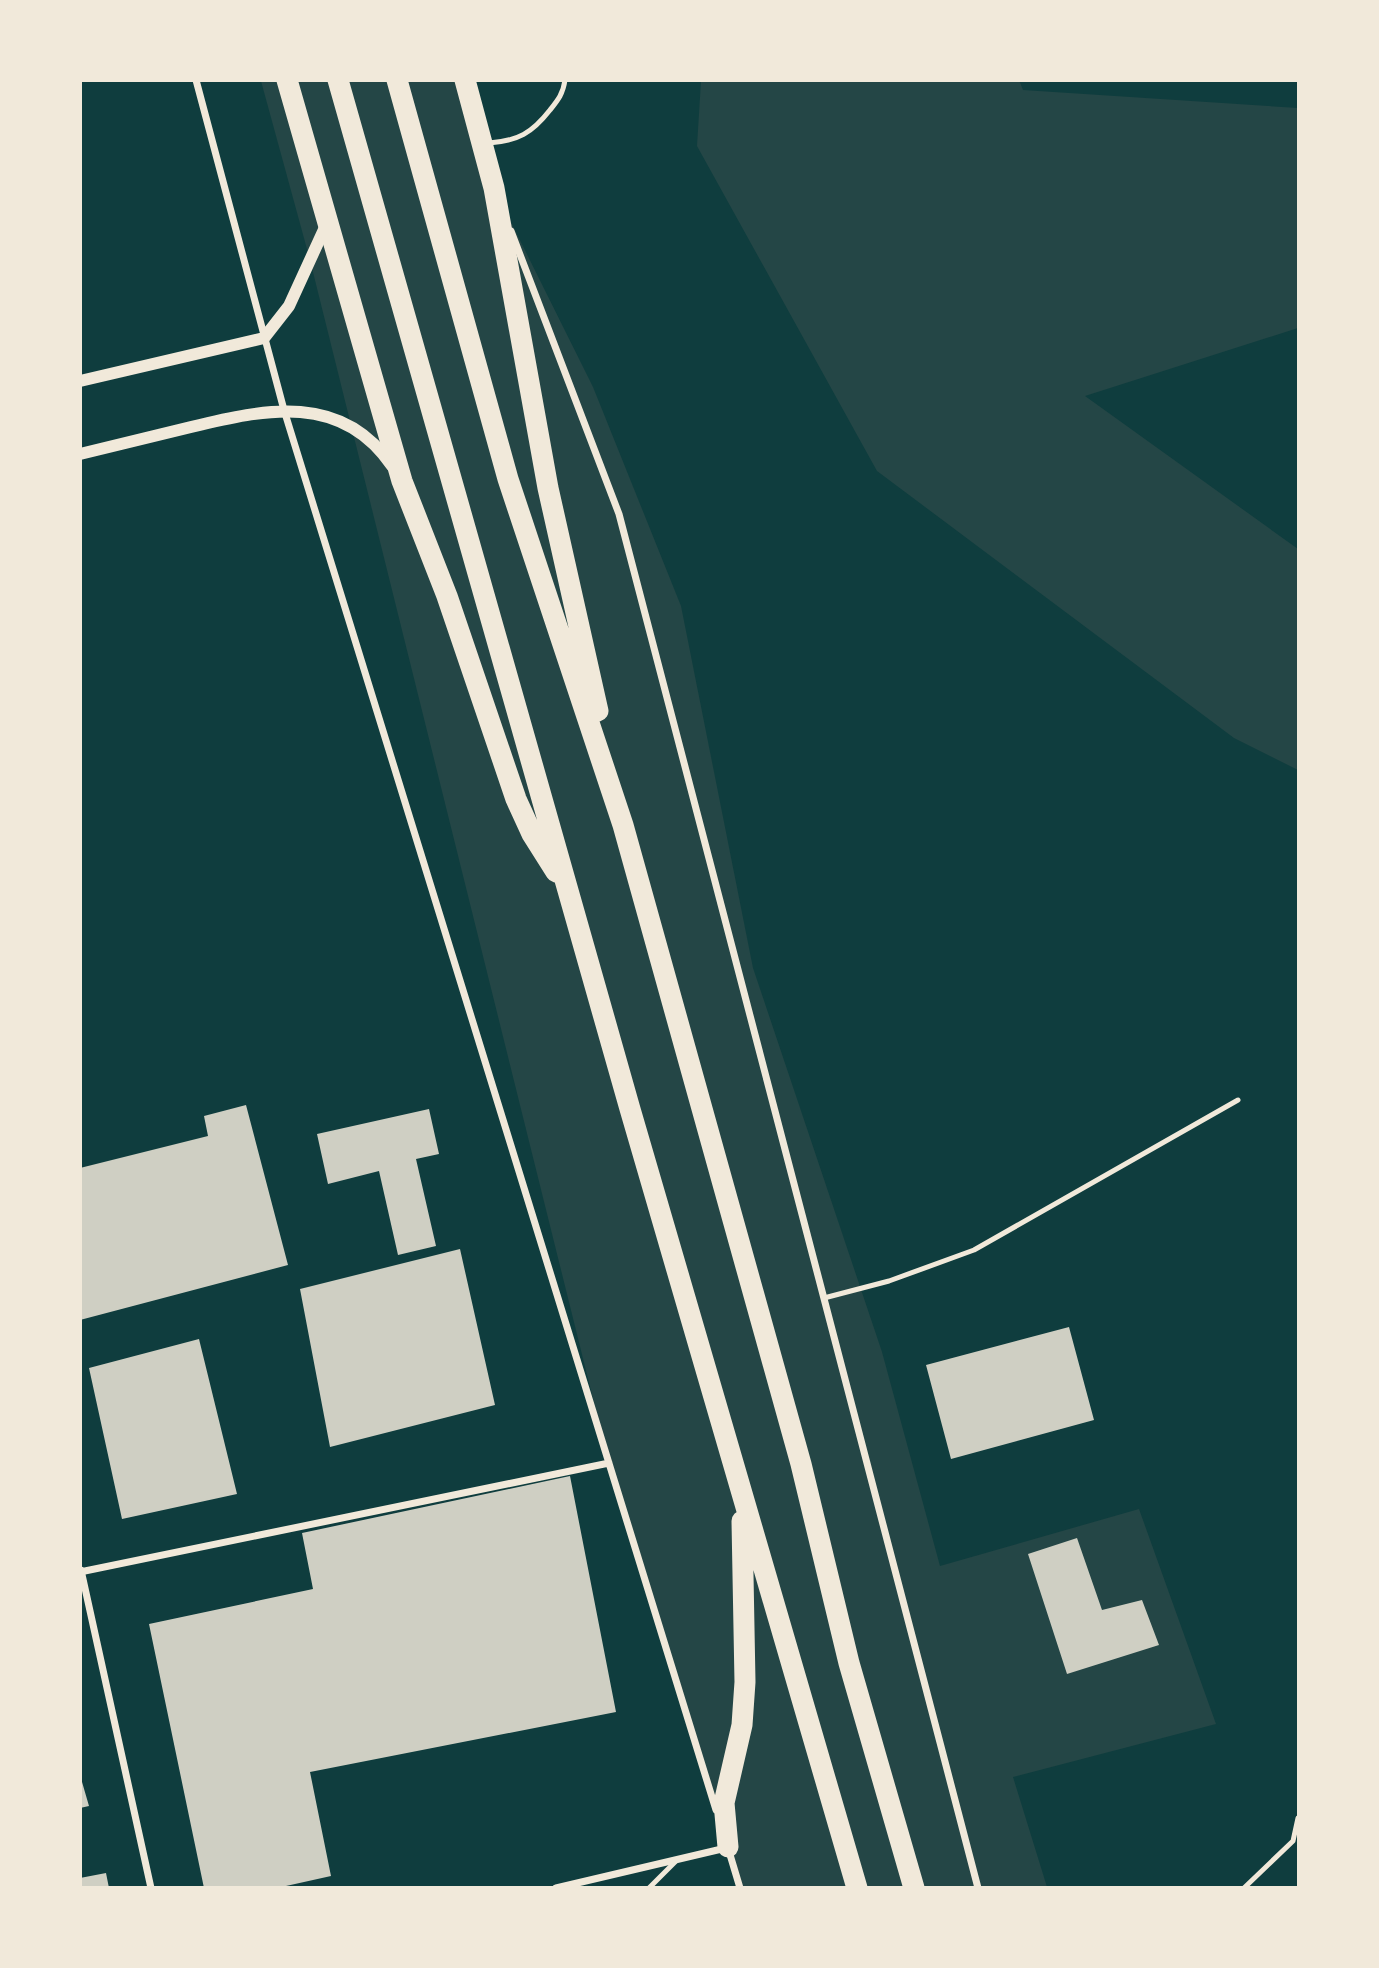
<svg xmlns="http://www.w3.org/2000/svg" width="1379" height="1968" viewBox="0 0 1379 1968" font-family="'Roboto Serif',serif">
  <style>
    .green { fill: #244646 }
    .building { fill: #cfcfc3 }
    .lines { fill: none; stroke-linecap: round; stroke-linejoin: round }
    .service { stroke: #f1e9da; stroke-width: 5 }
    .minor { stroke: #f1e9da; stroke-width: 7 }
    .tertiary { stroke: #f1e9da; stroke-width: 12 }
    .motorway { stroke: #f1e9da; stroke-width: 21 }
  </style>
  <rect width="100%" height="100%" fill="#0f3d3e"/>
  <path class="green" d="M1019 80 1023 90 1298 108V328L1085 396 1298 549V770L1234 738 877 471 697 146 701 81Z
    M261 81H465L494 188 593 387 681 606 753 968 882 1352 940 1566 1139 1509 1216 1724 1013 1777 1047 1887H740L609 1463 310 260Z"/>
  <path class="building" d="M246 1105 288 1265 80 1320V1168L208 1136 204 1116Z
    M429 1109 439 1154 416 1159 436 1246 398 1255 379 1171 328 1184 317 1134Z
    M460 1249 495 1405 330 1447 300 1289Z
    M1069 1327 1094 1420 951 1459 926 1365Z
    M199 1339 237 1494 122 1519 89 1368Z
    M570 1476 616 1712 310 1772 331 1876 277 1888H204L149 1624 313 1589 302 1533Z
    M1077 1538 1102 1610 1142 1600 1159 1645 1067 1674 1028 1554Z
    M80 1775 89 1806 80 1808Z
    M106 1873 109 1888H80V1878Z"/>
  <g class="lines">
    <path class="service" d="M489 143C518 141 532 133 550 110 558 100 563 94 565 80
      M824 1298 889 1281 974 1250 1238 1100
      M649 1888 676 1861
      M1244 1888 1293 1841 1298 1818"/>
    <path class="minor" d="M196 80 284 410 716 1810
      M511 231 619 514 978 1888
      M81 1570 151 1888
      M80 1572 609 1463
      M728 1848 740 1888
      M556 1888 726 1848"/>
    <path class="tertiary" d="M80 381 264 338 289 306 327 223
      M80 454C117 445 154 436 191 427 265 409 342 392 392 466"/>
    <path class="motorway" d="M287 80 402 481 447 596 516 799 532 834 556 872
      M338 80 630 1109 857 1888
      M397 80 508 479 623 825 801 1464 849 1663 914 1888
      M465 80 494 188 548 488 598 711
      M728 1847 724 1803 742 1725 745 1682 742 1521"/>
  </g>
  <rect width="1379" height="1968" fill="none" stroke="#f1e9da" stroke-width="164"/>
</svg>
